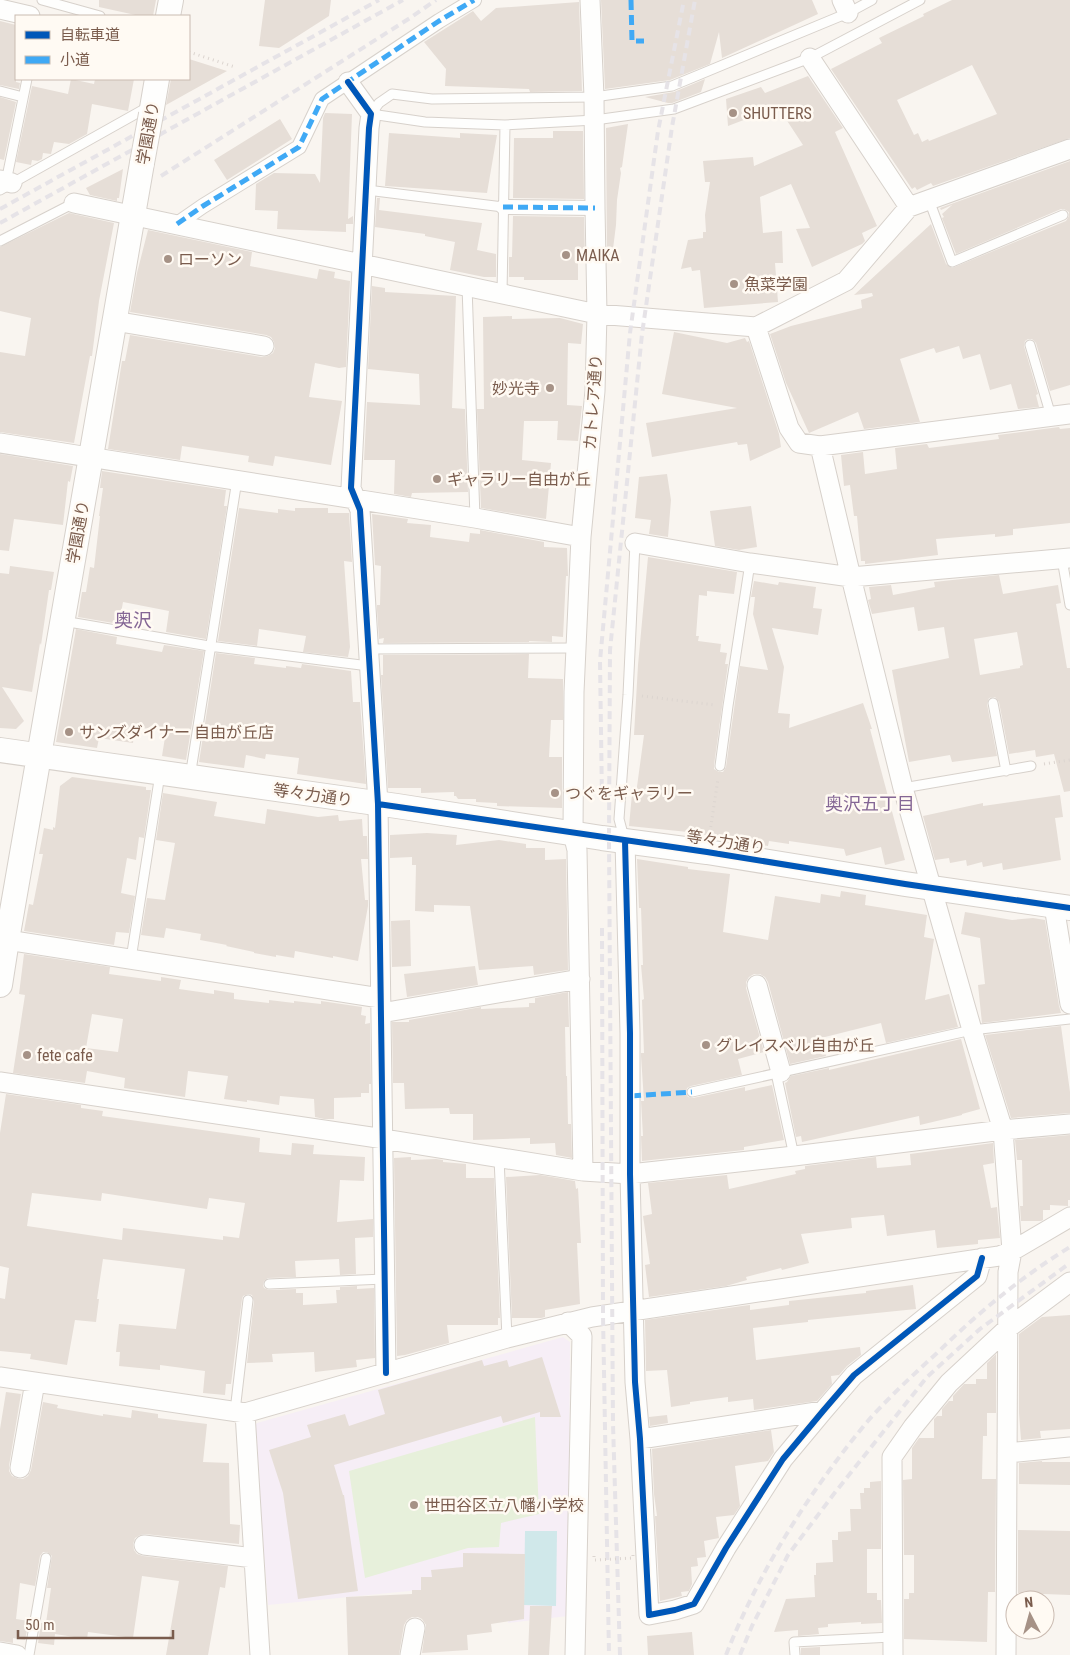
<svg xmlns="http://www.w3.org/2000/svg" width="1070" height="1655" viewBox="0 0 1070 1655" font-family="'Roboto Condensed','Noto Sans JP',sans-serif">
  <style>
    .education { fill: #f6eef6 }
    .garden { fill: #e7f0db }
    .water { fill: #d0e8ea }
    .building { fill: #e6ded7; fill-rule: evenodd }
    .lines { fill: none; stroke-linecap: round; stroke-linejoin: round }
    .service-casing { stroke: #d7d1cb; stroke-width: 11 }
    .pedestrian-casing { stroke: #d7d1cb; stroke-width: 16 }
    .minor-casing { stroke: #d7d1cb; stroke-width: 21 }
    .tertiary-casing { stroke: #d7d1cb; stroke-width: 26 }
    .path { stroke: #dcd5d0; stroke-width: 3; stroke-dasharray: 1 4; stroke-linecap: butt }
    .service { stroke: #fefefd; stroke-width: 9 }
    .pedestrian { stroke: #fefefd; stroke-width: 14 }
    .minor { stroke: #fefefd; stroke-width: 19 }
    .tertiary { stroke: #fefefd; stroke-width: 24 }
    .rail { stroke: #e6e3e7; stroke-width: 4; stroke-dasharray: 8 5; stroke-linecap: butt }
    .tertiary-bridge-casing { stroke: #d7d1cb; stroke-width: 26; stroke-linecap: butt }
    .path-bridge { stroke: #dcd5d0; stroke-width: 3; stroke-dasharray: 1 4; stroke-linecap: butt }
    .tertiary-bridge { stroke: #fefefd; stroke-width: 24 }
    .quiet { stroke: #3fa9f5; stroke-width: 5; stroke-dasharray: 10 5; stroke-linecap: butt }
    .cycleway-casing { stroke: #fffaf3; stroke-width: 9 }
    .cycleway { stroke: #0057b8; stroke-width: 6 }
    .poi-dot { fill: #a69286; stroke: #fffaf3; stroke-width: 2 }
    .labels { text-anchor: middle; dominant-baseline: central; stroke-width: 5; stroke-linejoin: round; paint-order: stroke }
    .poi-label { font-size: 16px; fill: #7a5c4d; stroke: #fffaf3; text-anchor: start }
    .street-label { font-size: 16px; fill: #7a5c4d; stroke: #fffaf3 }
    .neighbourhood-label { font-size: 18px; fill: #846695; stroke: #fffaf3 }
    .quarter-label { font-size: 19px; fill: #846695; stroke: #fffaf3 }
  </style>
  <rect width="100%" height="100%" fill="#f9f5f0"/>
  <path class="education" d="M563 1337 570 1342 568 1616 508 1623 500 1582 268 1605 254 1427 257 1423Z"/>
  <path class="garden" d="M535 1417 539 1514 501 1523 499 1547 468 1548 365 1578 349 1471Z"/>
  <path class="water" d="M525 1531H557L556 1606 524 1605Z"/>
  <path class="building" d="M99 0H156L153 16H140L99 7Z
    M265 0H331L329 16 279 48 259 46Z
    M601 0H812L818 14 722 58 719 32 710 64 670 80 605 89Z
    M952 0H1070V138L933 186 931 183 917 190 915 187 912 189 831 69 882 43 879 38 924 16 923 14ZM972 65 997 114 929 141 928 139 922 142 918 133 914 135 897 100Z
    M579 2 582 91 530 92 529 89 445 86 446 69 424 42 473 11 481 21 496 8Z
    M0 21 16 25V82L20 83 19 89 0 85Z
    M189 59 227 71 166 105 171 79H189Z
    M808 76 843 128 835 132 877 226 862 233 865 241 862 244 812 267 796 229 810 228 791 184 760 197 763 233 782 231 783 263H775L778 302 704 308 700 270 692 271 691 267 681 269 688 240 703 238V232H706L705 215 710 182H705L703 161 753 157 754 166 803 145 778 107 728 126 726 99 761 87 765 93Z
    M71 79 94 84 95 79H134L128 111 92 104 87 134 69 144 54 142 51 154 43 153 42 159 38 161 32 160 31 165 16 162 32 86 68 94Z
    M705 79 701 92 672 103H668L645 97 674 92Z
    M0 97 16 102 4 160 0 159Z
    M325 113 352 114 348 219 353 216V224H346V232L277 229 278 211 255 210 256 184 274 173 315 174 320 183 323 118Z
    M280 119 292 139 227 180 214 160Z
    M628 124 622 167 620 168 621 173 617 200 616 225 612 257H607L606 128Z
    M553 131H583L584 199 513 198 514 138H553Z
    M389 133 460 138V133L497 135 487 193 385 186Z
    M1070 161V385L1050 391 1036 343 1032 339H1028L1025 341 1024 346 1038 394 1036 395 1039 407 1018 409 1011 384 990 390 980 354 963 359 959 346 936 353 934 348 900 359 920 422 864 429 858 412 809 433 786 383 770 334 791 326 862 308 861 300 873 296 872 293 854 295 931 224 946 264 952 268 1066 221 1069 216V212L1064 209H1061L956 254 942 218 944 217 942 214 952 205 941 210 940 208Z
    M123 169 119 198H117V201L90 195 86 188Z
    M377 198H380L379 210 482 223 477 250 496 254V277H484L450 270 455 242 425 236V234L375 227Z
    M69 213 114 223 99 301 92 356H90L74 443 0 432V352L25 356 31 318 0 311V247Z
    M513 216 584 217 585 258 578 259V280H524V277H509V257H512Z
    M148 230 252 252 250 266 317 279 319 269 335 272 334 278 350 281 346 367 339 368 315 363 309 397 342 401 331 465 275 456 273 466 248 462 249 456 182 446 180 460 108 449 122 361H125L130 335 262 357 268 356 273 353 275 348 274 342 271 337 266 335 130 312 137 273Z
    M372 286 385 288V292L456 296 452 408 465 409 468 492 412 493 411 497 394 494 395 460H364L367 402 420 405 419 374 368 369Z
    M512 316V319L560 318 583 324 581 344 568 343 567 405 582 406 578 441 557 440 558 421H524L522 460 551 463 546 519 481 508 477 409H484L483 317Z
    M674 332 727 343 745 338 747 342 749 341 779 434 781 447 750 461 747 444 738 445 737 442 652 457 646 423 737 408 662 394Z
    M1059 427 1060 429 1070 428V523L1013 529V535L995 537V534L936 539 938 555 865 564V561H861L857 516H854L850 485 844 486 841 455 863 452 865 474 897 469 895 448 927 444 929 448 999 439 998 435Z
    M0 454 73 466 70 482 68 481 63 525 14 519 9 551 0 550Z
    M102 471 226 490 224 506H227L206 639 166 632 169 611 123 602 119 624 78 617 82 592H86L90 567 94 568 100 516H99L103 488H100Z
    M667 474 671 500 668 537 649 534 651 520 635 518 639 477Z
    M751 506 757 547 739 550 715 546 710 511Z
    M239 508 278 513V509L295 511V508H328V513H349L352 562 344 561 350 647 348 657 303 652 306 636 259 629 257 646 218 641Z
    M372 514 408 519 407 523 431 525 430 537 469 542 470 533 480 534V530L544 542V547L567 548 568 576H566L563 637 552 636V642L529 641V642L383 643 384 638 379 639 377 610V605H380L381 566 375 565Z
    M648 557 737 572 734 594 707 591V596L699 595 696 636H699L698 641 721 644 720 652 727 653 725 664H728L714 765V769L719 772H723L726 767 740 666 768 670 753 614 755 597H751L754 581 778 585 779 582 816 587 813 608 822 609 818 635 772 628 784 667 778 713 790 714 789 728 863 703 872 729H870L905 860 885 865 881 847 846 856 844 849 789 841V844L769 841 768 846 688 832 629 826 632 794H636L644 735H634L638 665Z
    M10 566 54 572 51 590H49L41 645 40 643 32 692 2 687 24 721 16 729 0 728V573L9 574Z
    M999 575 1003 594 1058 585 1061 603 1056 604 1067 668H1070V791L1064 792 1054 754 1036 757 1035 750 1009 754 999 702 995 697 989 698 987 704 997 756 952 762 950 755 909 762 892 670 949 658 944 627 918 631 914 607 872 614 868 600 871 599 869 587 891 585 893 595 935 587 934 582ZM1017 632 1023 665 1020 666V668L980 675 974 639Z
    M76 629 117 637 116 644 162 652 164 645 204 651 186 760 162 756 166 731 135 727 133 743 99 738 97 748 56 742Z
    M216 653 255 658 254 664 286 668V666L301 668 302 664 351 671 353 702H360L366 784 297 774 299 758 266 754 265 759 246 755 244 768 199 762Z
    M529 654 528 678 563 679V720H551L549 757H562V808L497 806V803L476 802V799H458L456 796H454V792L421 793V788H388L381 675H383V655Z
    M72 777 146 787V790H151L144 838 139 837 136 860 127 858 121 893 135 896 129 933 116 932 114 945 24 931 29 904 33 905 43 854H39L44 828 53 830V827L55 828 60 786Z
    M163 793 217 802 214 816 265 824 267 809 318 817 338 815 339 821 362 819 363 836H367L368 859H361L365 900H368V906L358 961 333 956V958L295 951 294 958 276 955V957L254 953V952L226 946 227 945 200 940 201 934 166 928 164 938 141 935 147 898 165 900 175 843 156 840Z
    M1060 795 1063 817 1055 818 1061 860 1003 870 1002 863 983 867 982 862 967 866 966 860 950 863 949 858 935 860 923 816 983 803V806Z
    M427 833 457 835 456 845 499 840 526 844V848H545V860L566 859 568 970 534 975 533 966 479 970 470 906 434 905V912L415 911 416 865H412V857L390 858V835Z
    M637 859 688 867V869L730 874 723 932 768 940 775 896 820 903 821 894 840 897 841 891 866 895 865 905 927 915 924 937 934 939 925 1000 949 994 958 1027 886 1043 881 1023 821 1038 826 1056 790 1064 768 982 765 977 760 974H754L749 977 746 982V988L764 1052 738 1059 742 1075 691 1086 687 1088 686 1093 688 1097 693 1098 745 1087V1091L772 1085 784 1140 744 1147V1150L642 1161 641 1136H643L641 1101H644L641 1056V1053H644L642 1000 644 999 641 965H643L641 908H639Z
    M965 912 1012 920 1033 918 1045 920 1059 1006 1061 1013 982 1023 978 985 985 984 980 938 961 934Z
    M410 920 411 966 392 967 391 921Z
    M24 954 110 967 109 974 161 981V977L181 980 179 989 214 994V990L234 993V999L269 1003V1000L294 1003V1001L321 1004V1001L362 1007 361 1015 366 1016 365 1024 370 1023 371 1084H369V1093H361V1097L334 1098V1119H324L315 1117 314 1099 280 1096 279 1105 247 1100V1102L224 1099 228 1076 188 1071 185 1097 124 1088 125 1078 87 1071 85 1083 13 1073 25 995 19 994ZM92 1014 123 1019 118 1052 86 1048Z
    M475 966 478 985 407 997 404 974Z
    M568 992 569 1027H565L566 1076H567L568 1124H571L572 1158 556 1155 555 1143 530 1144V1138L473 1140V1114H450L449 1108 405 1109 404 1083H393L392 1022H409V1020L481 1007V1009L529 1007V1003H535V998Z
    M1061 1026 1070 1092V1113L1011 1118 985 1035Z
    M961 1039 980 1109 962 1114V1115L920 1125 919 1116 802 1142 801 1136 796 1137 785 1083 787 1082 791 1076 829 1068V1070Z
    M6 1094 81 1105V1108L103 1111 102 1116 260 1138 259 1152 291 1155 292 1143 314 1145 313 1154 365 1157 364 1181 340 1180 337 1222 373 1219V1237L355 1238 356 1274 340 1275 339 1259 295 1261 296 1277 268 1278 264 1281 263 1285 264 1288 269 1290 296 1289V1293H303V1305L337 1303 336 1290H340V1287L357 1286V1289L374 1288 375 1358 356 1360 357 1367 315 1372 314 1352 272 1354 273 1362 247 1363 254 1301 252 1295 248 1294 243 1296 242 1299 231 1384H226L225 1395 203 1393 205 1371 160 1365V1370L119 1366 120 1352H116L119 1324 176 1329 185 1269 103 1259 97 1299H99L96 1322 75 1320 67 1365 30 1359 31 1354 0 1351V1298L5 1299 9 1268 0 1266V1133ZM32 1193 101 1201 102 1193 207 1209 209 1198 245 1203 239 1238 223 1236V1240L123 1228 122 1240 27 1226Z
    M1070 1135V1200H1068V1206L1050 1205V1210H1043V1220L1041 1221H1021L1020 1206H1023L1022 1160H1017L1015 1140Z
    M993 1143 994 1163 983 1165 991 1208 997 1207 1000 1238 978 1240V1244L937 1248 935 1230 887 1236 884 1215 851 1218 852 1228 801 1234 809 1263 782 1270 781 1268 746 1277 747 1280 726 1286 649 1297 645 1265 650 1264 643 1216 652 1214 648 1183 727 1175 729 1189 796 1174 795 1171 805 1169V1166L876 1157 877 1168 911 1165 910 1154Z
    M411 1157V1160L436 1159 443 1160V1162L466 1164V1178H494L500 1318H498V1325H447L449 1343 405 1355 397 1356 394 1158Z
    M540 1175 575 1181 576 1189 578 1188 581 1243H577L580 1304 545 1310V1317L541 1318H512L506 1177Z
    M913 1285 916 1309 808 1320V1322L753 1328 756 1360 860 1347 861 1355 847 1366 839 1375 831 1376 832 1384 817 1401 754 1410 753 1399 728 1402V1397L690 1402V1404L671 1407 667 1370 646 1371 645 1320 742 1306 750 1305V1310L789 1305V1301L866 1293V1291Z
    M1070 1315V1429L1040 1431 1041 1438 1021 1440 1019 1413V1334L1042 1317Z
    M996 1354V1413H987V1436H983L982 1479H996L995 1592H988L987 1642 904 1639V1599H909V1593H914V1555H904L903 1480 912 1479V1448L919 1438H934V1419L937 1416H942V1409L949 1401H953V1396L964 1384H976V1379H987V1363Z
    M542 1357 561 1417H540V1412L503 1423 501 1416 334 1465 343 1495H344L358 1591 298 1599 283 1493 269 1450 311 1437 307 1425 345 1414 349 1426 385 1414 378 1390 482 1360 484 1366 507 1360 509 1367Z
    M6 1392 21 1394 9 1466V1471L12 1476 19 1479H23L28 1476 31 1470 43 1402 58 1405 57 1408 103 1416V1414L131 1418 132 1410 158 1414V1418L207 1424 203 1462 229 1463 230 1524 240 1525 239 1544 145 1534 140 1535 135 1538 133 1544 134 1550 137 1554 143 1556 228 1566 225 1588 220 1587 208 1655H166L179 1581 142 1576 133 1638 88 1632 87 1639 55 1634 54 1645 38 1643 41 1623H46L51 1588H47L52 1556 47 1552H43L40 1556 35 1586 20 1583 16 1619 29 1621 25 1640 13 1638V1643L0 1641V1429Z
    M667 1415 668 1423 650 1426 649 1417Z
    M771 1430 774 1452 768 1461 735 1466 740 1506 734 1515 716 1517 719 1538 704 1541 706 1557 697 1558 698 1566 691 1567 692 1584 689 1591 681 1592 682 1596 660 1601 655 1516H657L654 1494 652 1449Z
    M1042 1461V1462H1070V1485L1019 1484V1463Z
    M881 1481V1549H867V1593H877V1600H881L882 1623 861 1624V1622L828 1624V1627L818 1628 819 1634 798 1636V1630L774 1632 786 1599 815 1597 814 1575H816V1563L833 1562 832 1540H838V1532L851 1531 850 1509H861L860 1493H864V1488H870V1482Z
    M1018 1530 1070 1531V1595L1018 1593Z
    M463 1553 525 1554 524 1619 491 1624 492 1632 467 1635 468 1650 422 1653 426 1625 422 1619 418 1617H412L407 1620 404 1625 399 1655H348L346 1597 412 1594V1590H421V1577H432L431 1570 463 1567Z
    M530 1606H552L549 1655H528Z
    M692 1632 694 1655H648L647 1636Z
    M820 1647V1655H801V1648Z"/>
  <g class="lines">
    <g class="service-casing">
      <path id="service" d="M42 0 100 16
        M872 0 848 13 672 86 594 97 432 99 392 94 379 103 371 114 425 122 505 125 595 120 674 109 810 58 920 0
        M0 91 23 97
        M6 182 27 79
        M0 190 148 107
        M367 190 503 207
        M929 200 952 262 1063 215
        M0 241 74 203
        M467 286 475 518
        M502 294 505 125
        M1030 345 1051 416
        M1062 559 1070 605
        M63 621 209 646 369 666
        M368 649 576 648
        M993 703 1006 771
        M720 766 728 706 750 563
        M190 777 237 480
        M903 788 1031 766
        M624 838 619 819 628 695 635 543
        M131 959 160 774
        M776 1073 794 1156
        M692 1092 972 1030 1070 1019
        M499 1158 507 1338
        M269 1284 384 1279
        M235 1411 248 1300
        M29 1655 46 1558
        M795 1655 794 1642 892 1637"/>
    </g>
    <g class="pedestrian-casing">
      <path id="pedestrian" d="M503 207 595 208
        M177 224 203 206 299 147 322 99 439 21 474 0"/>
    </g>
    <g class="minor-casing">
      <path id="minor" d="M842 0 848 13
        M0 9 30 16
        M810 58 909 207
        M348 82 371 114 369 128 351 488 360 510 378 804 386 1373
        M0 180 12 183
        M74 203 597 314 756 327 846 281 909 207 1070 149
        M114 321 264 346
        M756 327 789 428 799 443 820 446 1070 414
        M0 443 475 518 581 537
        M820 446 851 577 903 788 972 1030 1003 1130 1012 1251 1008 1272 1006 1655
        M635 543 750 563 851 577 1070 558
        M625 841 630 1033V1174L635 1382 640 1439 649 1615 675 1610 694 1604 726 1548 783 1459 823 1411 854 1375 977 1276 982 1258
        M1054 906 1070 1004
        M7 940 380 998
        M757 985 781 1072
        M381 1013 580 979
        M0 1082 371 1137 583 1171 630 1174 794 1156 1003 1130 1070 1124
        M583 1171 577 850 573 834 574 692 581 537 595 391 597 314 595 208 594 97 590 0
        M568 1322 582 1336 575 1655
        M0 1377 245 1413 507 1338 592 1317 999 1256 1012 1251 1070 1217
        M245 1413 260 1655
        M640 1439 823 1411
        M1007 1453 1070 1447
        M20 1468 35 1382
        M144 1545 254 1558
        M0 1652 17 1655
        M410 1655 415 1628
        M893 1655 892 1457 913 1427 949 1383 1008 1328 1070 1282"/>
    </g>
    <g class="tertiary-casing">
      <path id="tertiary" d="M168 16 171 0
        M151 114 157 79
        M0 750 397 806 602 838 707 852 905 884 1070 908
        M0 985 7 940 142 163"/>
    </g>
    <path class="path" d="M189 52 235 67
      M642 696 715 705
      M1044 764 1070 760
      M710 832 718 779"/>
    <use href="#service" class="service"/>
    <use href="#pedestrian" class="pedestrian"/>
    <use href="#minor" class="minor"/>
    <use href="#tertiary" class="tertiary"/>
    <path class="rail" d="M161 176 410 18 436 0
      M0 209 379 0
      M0 223 403 0
      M602 800 600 661 630 333 658 131 684 0
      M602 928 603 1315 609 1655
      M620 1655 613 1424 609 839 610 650 642 334 672 127 695 0
      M726 1655C759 1571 809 1492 867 1422 888 1398 913 1375 937 1353 978 1313 1021 1277 1070 1247
      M740 1655 752 1626 788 1555 833 1495 927 1377 980 1329 1070 1263"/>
    <g class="tertiary-bridge-casing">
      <path id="tertiary-bridge" d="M142 163 151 114"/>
    </g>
    <path class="path-bridge" d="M594 1556V1560L633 1558V1555"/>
    <use href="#tertiary-bridge" class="tertiary-bridge"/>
    <path class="quiet" d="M631 0 632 41H644
      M503 207 595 208
      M177 224 203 206 299 147 322 99 439 21 474 0
      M631 1096 692 1092"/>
    <g class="cycleway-casing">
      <path id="cycleway" d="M348 82 371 114 369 128 351 488 360 510 378 804 386 1373
        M378 804 707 852 905 884 1070 908
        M625 841 630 1033V1174L635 1382 640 1439 649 1615 675 1610 694 1604 726 1548 783 1459 823 1411 854 1375 977 1276 982 1258"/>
    </g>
    <use href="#cycleway" class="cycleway"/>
  </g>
  <g class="poi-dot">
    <circle cx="733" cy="113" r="5"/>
    <circle cx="566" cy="255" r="5"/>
    <circle cx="168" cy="259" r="5"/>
    <circle cx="734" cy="284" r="5"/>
    <circle cx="550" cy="388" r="5"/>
    <circle cx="437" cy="479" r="5"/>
    <circle cx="69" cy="732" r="5"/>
    <circle cx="555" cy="793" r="5"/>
    <circle cx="706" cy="1045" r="5"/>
    <circle cx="27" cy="1055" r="5"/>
    <circle cx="414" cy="1505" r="5"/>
  </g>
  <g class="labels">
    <g class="poi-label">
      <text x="743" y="113">SHUTTERS</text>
      <text x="576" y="255">MAIKA</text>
      <text x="178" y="259">ローソン</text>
      <text x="744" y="284">魚菜学園</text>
      <text x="540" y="388" text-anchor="end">妙光寺</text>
      <text x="447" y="479">ギャラリー自由が丘</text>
      <text x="79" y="732">サンズダイナー 自由が丘店</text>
      <text x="565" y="793">つぐをギャラリー</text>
      <text x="716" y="1045">グレイスベル自由が丘</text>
      <text x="37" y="1055">fete cafe</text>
      <text x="424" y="1505">世田谷区立八幡小学校</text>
    </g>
    <g class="street-label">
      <text transform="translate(148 133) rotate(-80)">学園通り</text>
      <text transform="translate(593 402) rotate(-86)">カトレア通り</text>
      <text transform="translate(78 532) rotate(-80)">学園通り</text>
      <text transform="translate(313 795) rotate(8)">等々力通り</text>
      <text transform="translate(726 842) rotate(9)">等々力通り</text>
    </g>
    <g class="neighbourhood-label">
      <text x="870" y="803">奥沢五丁目</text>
    </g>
    <g class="quarter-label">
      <text x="133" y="620">奥沢</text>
    </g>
  </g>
  <rect x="15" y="15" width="175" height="65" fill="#fffaf3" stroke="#cabbb1"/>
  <rect x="25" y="31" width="25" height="8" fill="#0057b8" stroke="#cabbb1"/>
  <text x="60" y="40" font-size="15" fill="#7a5c4d">自転車道</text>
  <rect x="25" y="56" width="25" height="8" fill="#3fa9f5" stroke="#cabbb1"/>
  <text x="60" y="65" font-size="15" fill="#7a5c4d">小道</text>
  <g transform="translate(1030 1615) rotate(354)"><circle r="24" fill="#fffaf3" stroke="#cabbb1"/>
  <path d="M0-4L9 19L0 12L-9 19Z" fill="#a69286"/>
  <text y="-8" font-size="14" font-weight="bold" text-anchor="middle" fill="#7a5c4d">N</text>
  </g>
  <path d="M18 1630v8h155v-8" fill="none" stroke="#7a5c4d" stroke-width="2.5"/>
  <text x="25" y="1630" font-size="15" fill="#7a5c4d" stroke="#fffaf3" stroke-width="4" paint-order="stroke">50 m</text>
</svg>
